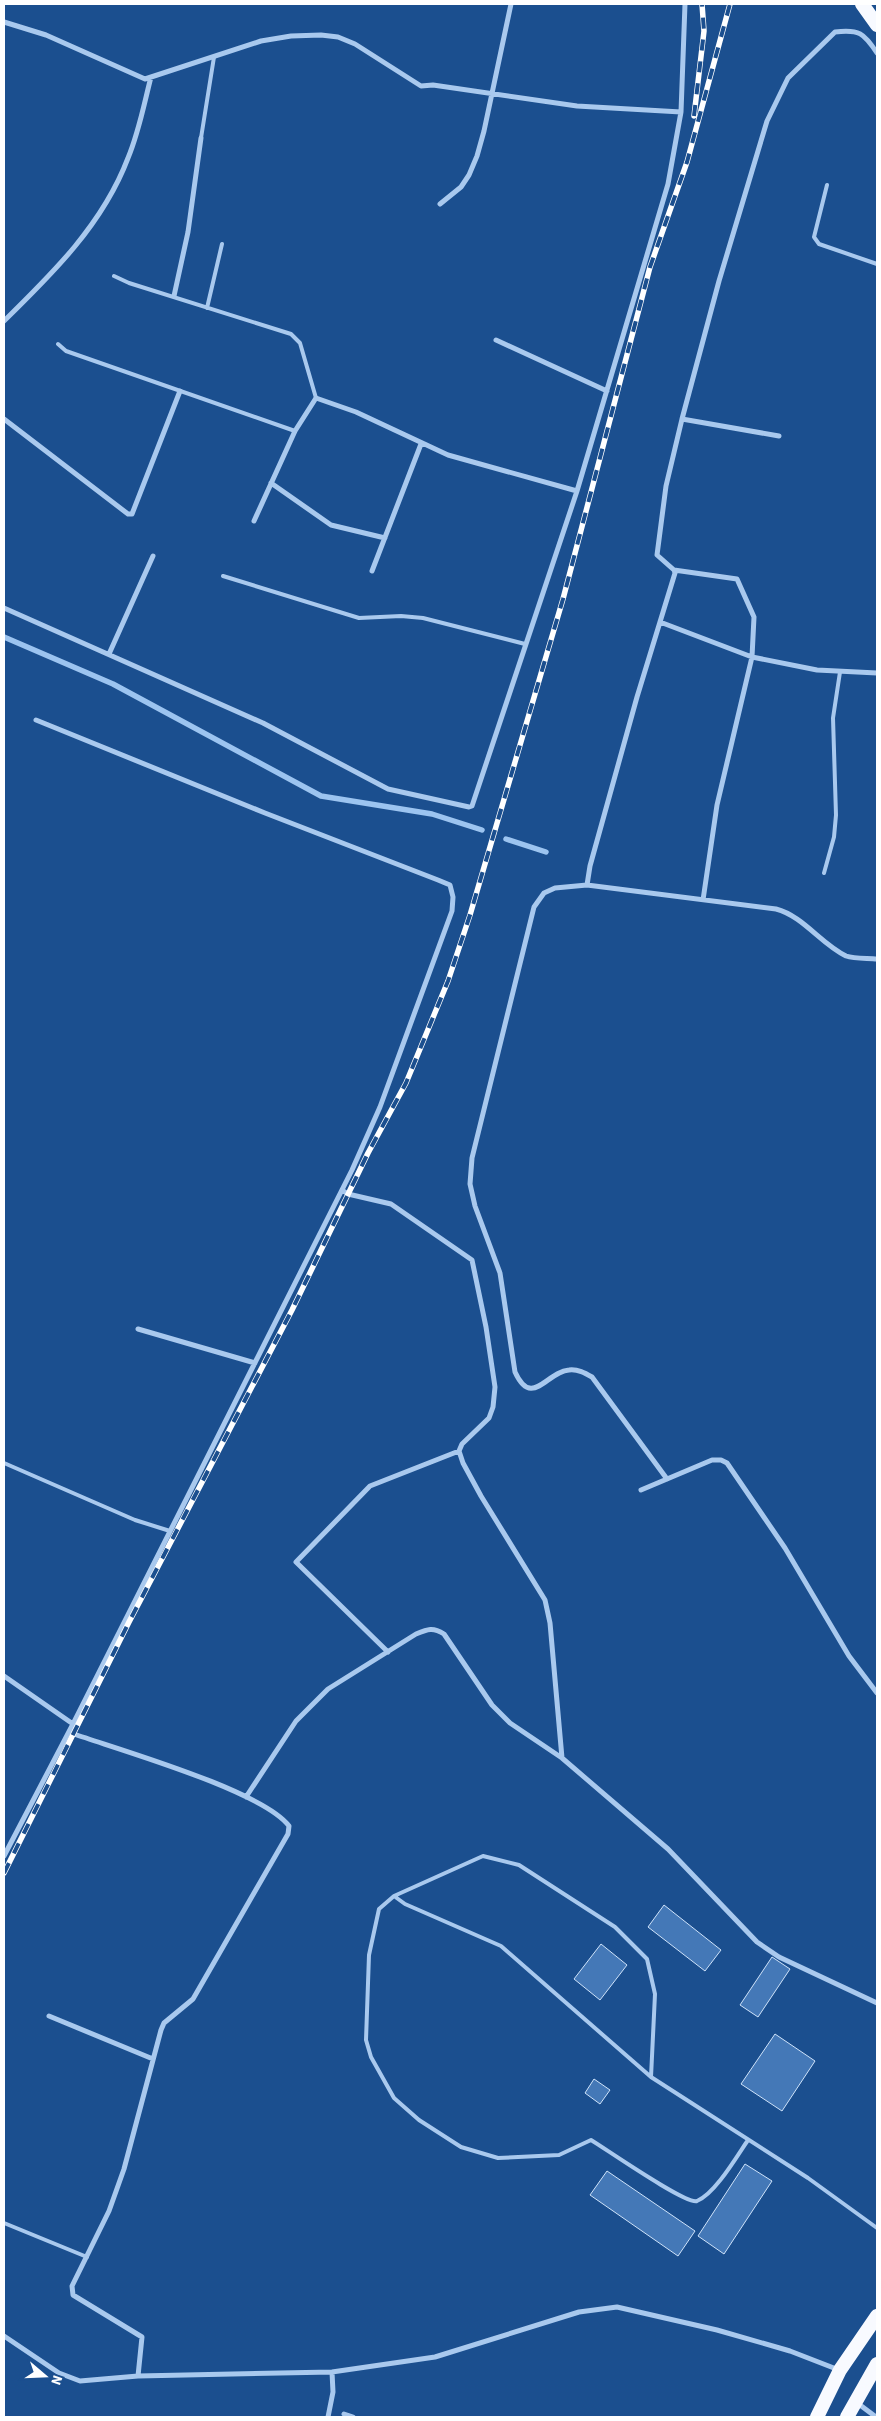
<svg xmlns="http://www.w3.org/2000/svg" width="881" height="2421" viewBox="0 0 881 2421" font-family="'Source Sans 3',sans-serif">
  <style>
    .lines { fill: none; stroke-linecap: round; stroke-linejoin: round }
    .stream { stroke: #9cc4f0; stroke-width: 5.5 }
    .building { fill: #4478b7; stroke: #cfe3fa }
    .service { stroke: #a9c9ee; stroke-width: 4 }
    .minor { stroke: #a9c9ee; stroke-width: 5 }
    .trunk { stroke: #f8faff; stroke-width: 14 }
    .rail-casing { stroke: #fff; stroke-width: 5.5 }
    .rail { stroke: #1b4f8f; stroke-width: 4; stroke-dasharray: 11; stroke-linecap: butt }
  </style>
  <rect width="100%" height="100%" fill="#1b4f8f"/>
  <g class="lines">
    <path class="stream" d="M4 637 113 684 321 796 432 814 482 830
      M506 839 546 852"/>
  </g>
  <path class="building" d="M664 1905 721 1950 705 1971 648 1927Z
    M601 1944 627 1965 600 2000 574 1979Z
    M772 1957 790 1969 758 2017 740 2005Z
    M775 2034 815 2061 782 2111 741 2084Z
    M594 2079 610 2090 600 2104 585 2093Z
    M745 2164 772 2181 724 2254 698 2236Z
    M607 2171 695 2231 678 2256 590 2195Z"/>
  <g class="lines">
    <path class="service" d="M201 138 214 57
      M827 185 814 237 819 244 877 264
      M114 276 129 283 291 334 300 343 316 398
      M207 308 222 244
      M58 344 66 351 295 431
      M223 576 359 618 401 616 423 618 525 644
      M824 873 834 837 836 815 833 718 840 672
      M4 1463 135 1520 170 1531
      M394 1896 405 1904 501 1946 651 2077 808 2178 877 2228
      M651 2077 655 1994 647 1959 615 1927 519 1865 483 1856 394 1896 379 1909 369 1955 366 2040 371 2057 394 2098 419 2120 461 2147 498 2158 559 2155 591 2140C606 2149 686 2205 697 2201 715 2194 737 2156 748 2140
      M4 2223 87 2257"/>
    <path class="minor" d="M4 22 46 35 145 79 261 41 291 36 321 35 338 37 355 44 421 86 433 85 577 106 681 112
      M440 204 461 187 469 175 477 156 484 131 511 4
      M174 296 188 232 201 138
      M4 321C53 273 103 224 128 158 139 132 144 104 151 77
      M496 340 607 391
      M4 419 128 514H132L180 391
      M682 419 779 436
      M271 483 331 525 385 538
      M254 521 295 431 316 398 356 412 448 455 577 491
      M674 570 737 579 754 617 752 657 717 805 703 900
      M372 571 421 444
      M4 608 263 723 388 789 469 807 472 806 577 491 668 184 681 112 685 4
      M660 622 752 657 817 670 877 673
      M109 654 153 556
      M587 885 590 866 637 697 675 573 674 570 657 555 666 486 682 419 719 281 767 121 788 78 835 32C859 29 864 33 877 53
      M342 1190 348 1194 391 1204 472 1260 486 1327 495 1387 493 1407 489 1418 462 1444 459 1451 463 1463 481 1496 545 1600 550 1623 562 1758
      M138 1329 255 1363
      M667 1479 592 1377C585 1373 578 1369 569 1370 546 1372 532 1409 515 1372L500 1273 475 1206 470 1184 472 1158 534 907 544 893 555 888 587 885 776 909C803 916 821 944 846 956 855 959 868 958 877 959
      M641 1490 712 1460H721L727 1463 785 1548 849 1656 877 1693
      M388 1652 296 1562 370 1486 459 1451
      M4 1676 73 1724 74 1734C120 1750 263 1791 289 1826L288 1834 193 1999 164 2023 161 2030 124 2169 109 2211 72 2286 73 2295 142 2337 138 2376
      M246 1797 296 1721 328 1689 416 1634C428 1629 433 1627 444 1634L492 1705 510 1723 562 1758 668 1849 757 1942 779 1957 877 2003
      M4 1856 73 1724 352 1170 380 1107 452 911 453 897 450 885 438 880 265 813 36 720
      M49 2016 153 2059
      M4 2336 59 2373 80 2381 138 2376 332 2372 435 2357 579 2312 617 2307 717 2330 790 2351 839 2370
      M856 2402 876 2417
      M344 2414 353 2417
      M328 2417 333 2392 332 2372"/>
    <path class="trunk" d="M862 4 877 25
      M817 2417 840 2370 877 2316
      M847 2417 877 2364"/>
    <g class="rail-casing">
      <path id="rail" d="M694 116 704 31 702 4
        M4 1873 129 1622 292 1310 368 1153 406 1083 448 981 470 915 563 599 650 267 687 162 730 4"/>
    </g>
    <use href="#rail" class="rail"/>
  </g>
  <rect width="881" height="2421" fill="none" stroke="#ffffff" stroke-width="10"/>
  <g transform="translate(45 2376) rotate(109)" stroke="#1b4f8f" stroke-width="4" paint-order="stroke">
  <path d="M0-4L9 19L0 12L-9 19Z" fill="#ffffff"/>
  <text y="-8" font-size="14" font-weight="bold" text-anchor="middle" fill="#ffffff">N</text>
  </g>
</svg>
